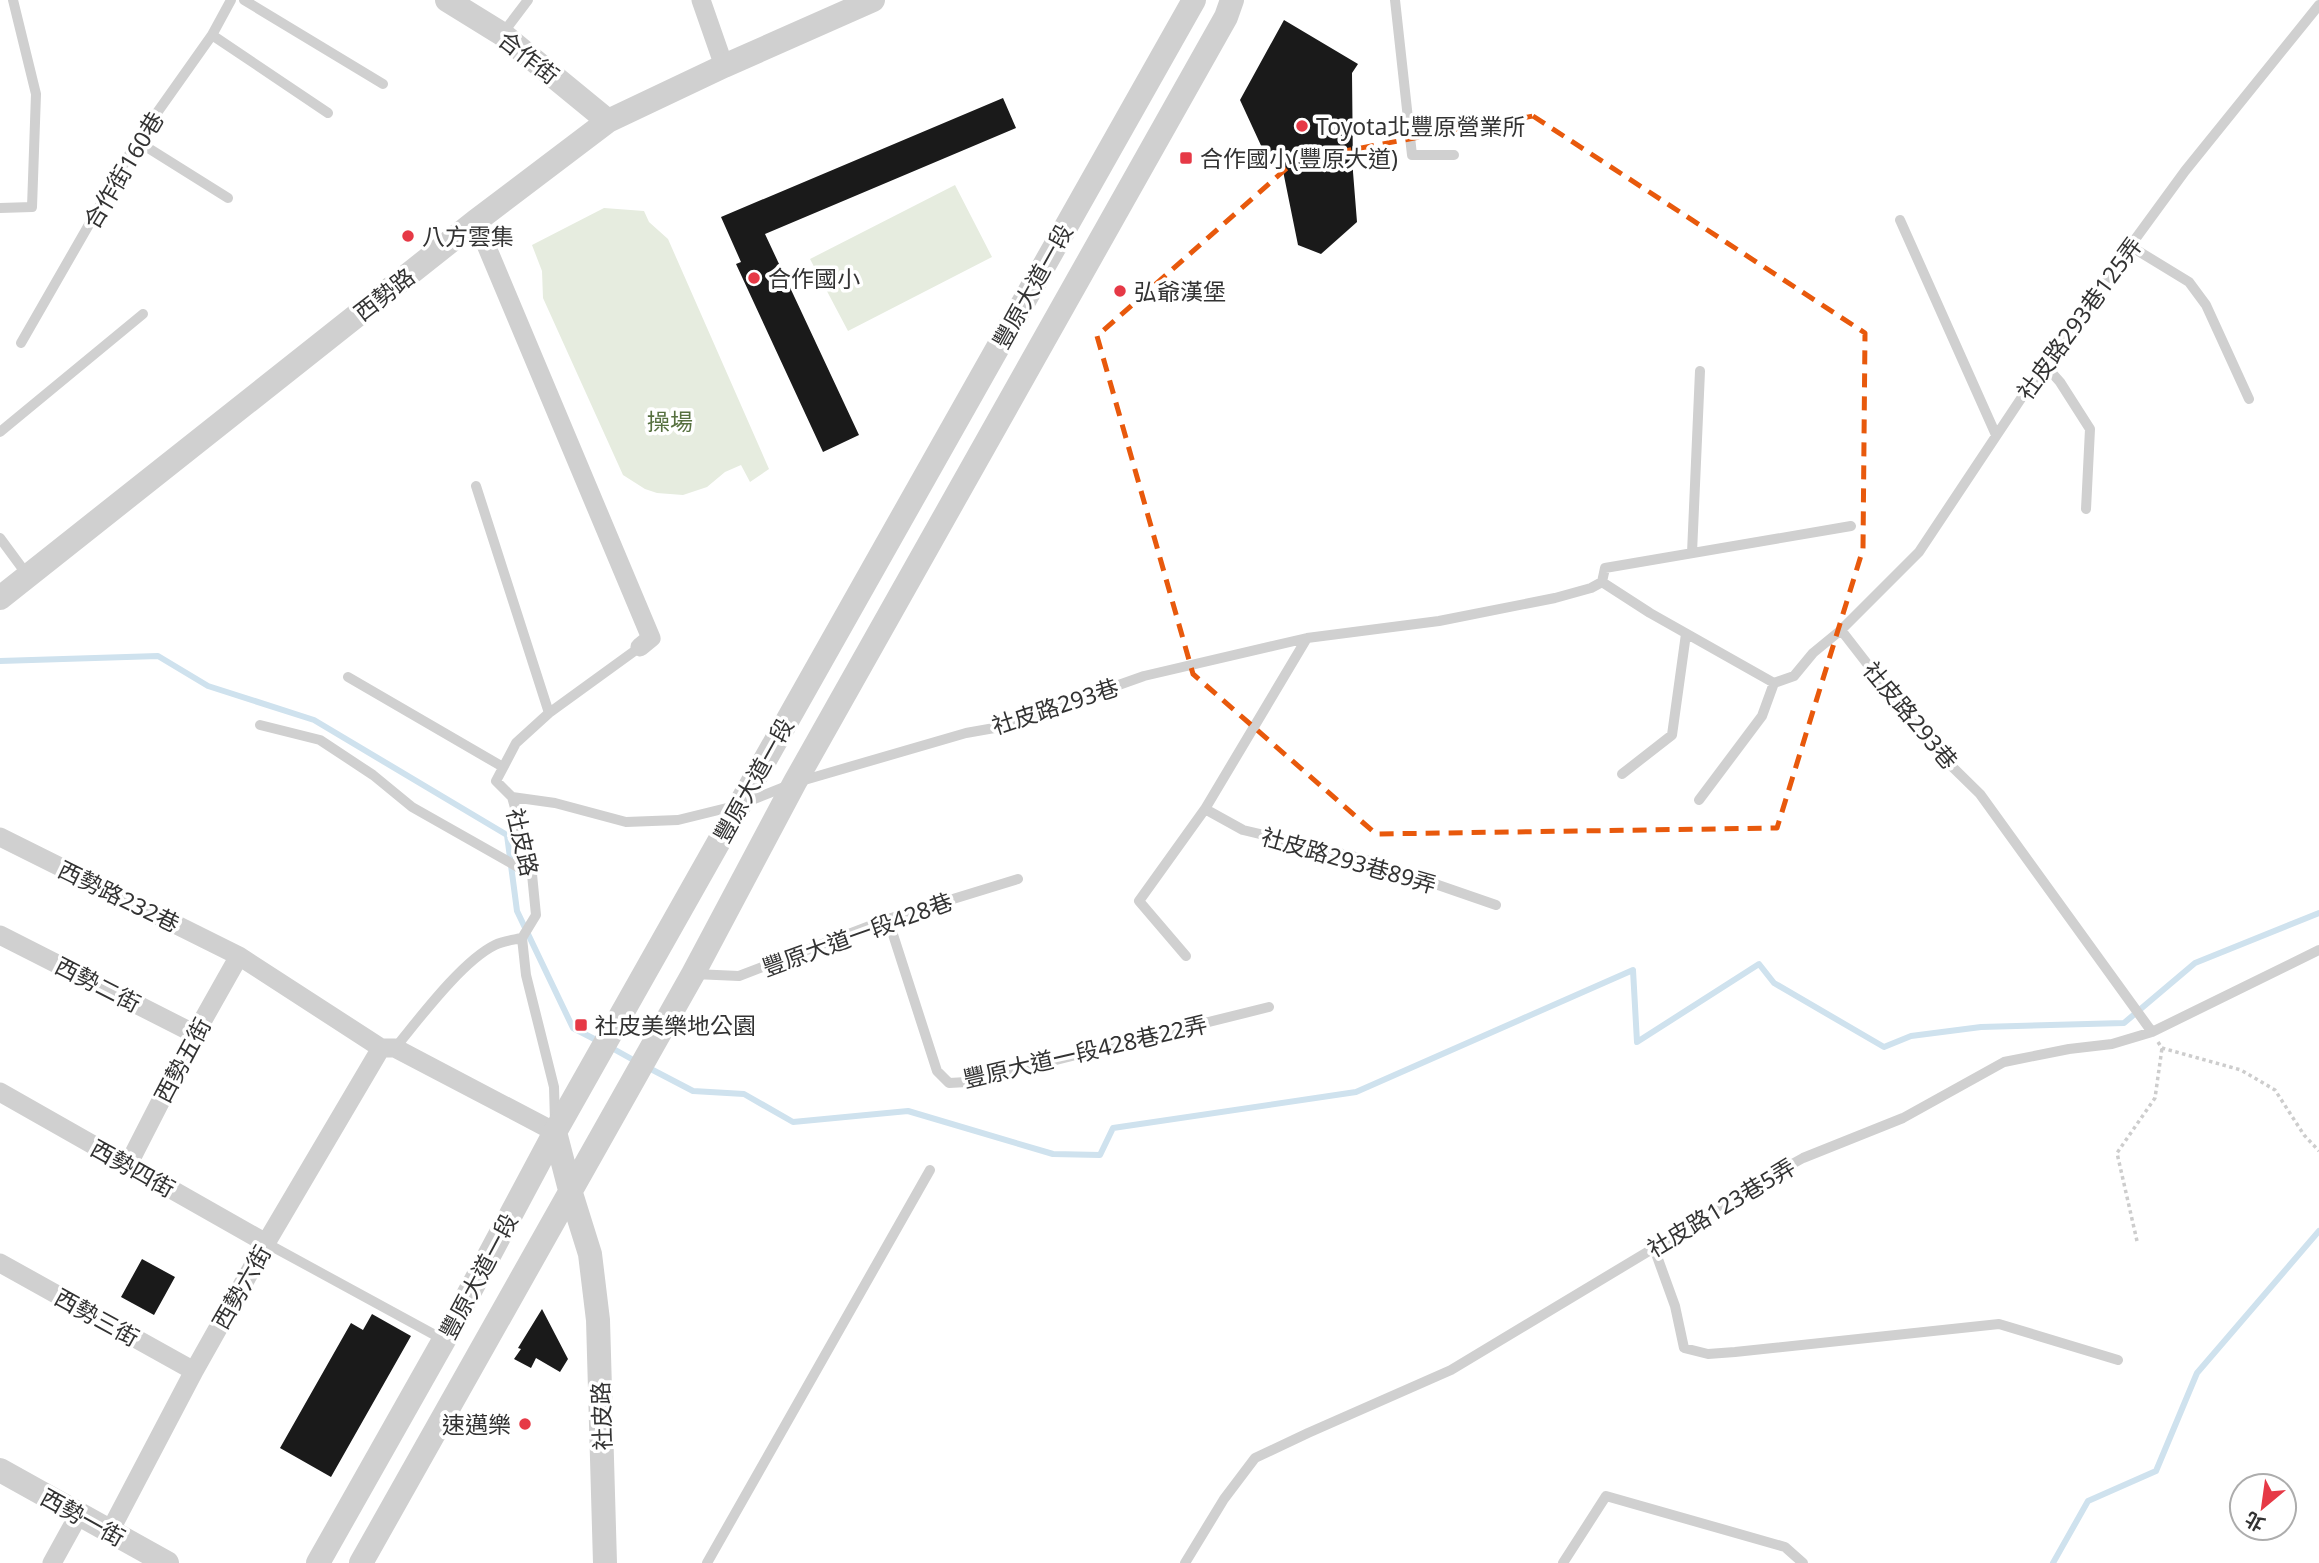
<svg xmlns="http://www.w3.org/2000/svg" width="2319" height="1563" viewBox="0 0 2319 1563" font-family="'Noto Sans','Noto Sans TC',sans-serif">
  <style>
    .green { fill: #e6ecdf }
    .lines { fill: none; stroke-linecap: round; stroke-linejoin: round }
    .stream { stroke: #cfe2ee; stroke-width: 6 }
    .building { fill: #1a1a1a }
    .path { stroke: #cdcdcd; stroke-width: 3.5; stroke-dasharray: 3.5 3.5; stroke-linecap: butt }
    .service { stroke: #d0d0d0; stroke-width: 10 }
    .minor { stroke: #d0d0d0; stroke-width: 19 }
    .tertiary { stroke: #d0d0d0; stroke-width: 24 }
    .marked { fill: none; stroke: #e8590c; stroke-width: 5; stroke-dasharray: 14 9; stroke-linejoin: round }
    .poi-dot { fill: #e63946; stroke: #fff; stroke-width: 2.5 }
    .labels { text-anchor: middle; dominant-baseline: central; stroke-width: 7; stroke-linejoin: round; paint-order: stroke }
    .street-label { font-size: 23px; fill: #333; stroke: #fff }
    .poi-label { font-size: 23px; fill: #333; stroke: #fff; text-anchor: start }
    .park-label { font-size: 23px; fill: #56703f; stroke: #fff }
  </style>
  <rect width="100%" height="100%" fill="#fff"/>
  <path class="green" d="M955 185 992 257 848 331 810 259Z
    M604 208 644 211 649 222 668 239 769 469 750 482 741 465 725 472 707 487 683 495 657 493 645 489 623 475 543 298 542 271 532 245Z"/>
  <g class="lines">
    <path class="stream" d="M0 661 158 656 208 686 314 720 507 835 517 911 573 1028 600 1042
      M610 1047 637 1062
      M647 1067 693 1091 744 1094 793 1122 908 1111 1053 1154 1100 1155 1113 1128 1356 1092 1633 970 1637 1042 1759 964 1774 983 1884 1047 1911 1036 1981 1027 2124 1023 2195 963 2319 913
      M2053 1563 2088 1501 2156 1471 2197 1373 2319 1231"/>
  </g>
  <path class="building" d="M1284 20 1358 64 1352 73 1353 172 1357 222 1321 254 1298 245 1279 151 1264 152 1240 100Z
    M1003 98 1016 128 765 234 859 435 823 452 736 264 741 262 721 217Z
    M142 1259 175 1277 154 1315 121 1297Z
    M542 1309 568 1359 560 1372 536 1358 531 1368 514 1359 521 1349 518 1348Z
    M372 1314 411 1336 331 1477 280 1448 351 1323 363 1330Z"/>
  <g class="lines">
    <path class="path" d="M2158 1042 2162 1048 2241 1070 2275 1090 2304 1135 2319 1151
      M2137 1241 2117 1153 2155 1098 2162 1048"/>
    <path class="service" d="M244 0 383 84
      M1395 0 1412 155H1454
      M503 33 528 0
      M212 35 328 113
      M137 141 228 198
      M0 208 32 207 36 94 13 0
      M1900 220 1996 435
      M2130 246 2189 282 2206 305 2249 399
      M21 343 137 141 212 35 231 0
      M2044 364 2060 382 2090 429 2086 509
      M0 432 143 314
      M476 486 549 713
      M0 538 28 576
      M1692 553 1700 371
      M1602 582 1605 568 1851 526
      M1841 630 1931 746 1980 794 2152 1032
      M348 677 503 767
      M260 725 320 740 373 775 412 807 532 875
      M1622 774 1672 735 1686 634
      M801 781 966 733 1000 727 1144 676 1307 638 1439 621 1555 598 1591 588 1602 582 1650 613 1774 683 1794 676 1813 653 1841 630 1919 552 2044 364 2185 171 2319 5
      M512 797 555 803 626 822 678 820 739 805 787 786
      M1699 800 1762 716 1774 683
      M1205 809 1307 638
      M888 919 937 1071 949 1083 967 1082 1269 1007
      M1186 956 1139 901 1205 809 1243 830 1360 858 1496 905
      M694 974 739 976 888 919 1018 879
      M395 1048C419 1019 462 961 495 945 503 941 513 940 522 938
      M555 1121 554 1087 526 975 522 938 536 915 531 864 512 797 496 781 516 743 549 713 640 647
      M266 1243 444 1340
      M1654 1248 1675 1306 1684 1348 1708 1354 1735 1352 1999 1324 2118 1360
      M707 1563 930 1170
      M1185 1563 1224 1499 1255 1458 1308 1433 1451 1370 1654 1248 1731 1198 1803 1158 1903 1118 2004 1062 2069 1049 2112 1044 2152 1032 2319 950
      M1563 1563 1606 1496 1785 1547 1803 1563"/>
    <path class="minor" d="M701 0 724 66
      M476 221 651 638 640 647
      M0 837 239 956 381 1048H395L555 1132
      M0 935 195 1034
      M0 1092 266 1243
      M128 1165 195 1034 239 956
      M0 1263 194 1371
      M110 1531 194 1371 266 1243 381 1048
      M52 1563 78 1516"/>
    <path class="tertiary" d="M447 0 502 34 608 121
      M0 598 476 221 608 121 724 66 873 0
      M555 1132 570 1190 590 1254 598 1320 605 1563
      M0 1470 167 1563
      M318 1563 444 1340 555 1132 1194 0
      M361 1563 693 974 795 782 1226 17 1232 0"/>
  </g>
  <path class="marked" d="M1533 116 1865 333 1863 549 1777 828 1376 834 1193 674 1097 336 1296 160Z"/>
  <g class="poi-dot">
    <circle cx="1302" cy="126" r="7"/>
    <rect x="1179" y="151" width="14" height="14" rx="3.5"/>
    <circle cx="408" cy="236" r="7"/>
    <circle cx="754" cy="278" r="7"/>
    <circle cx="1120" cy="291" r="7"/>
    <rect x="574" y="1018" width="14" height="14" rx="3.5"/>
    <circle cx="525" cy="1424" r="7"/>
  </g>
  <g class="labels">
    <g class="street-label">
      <text transform="translate(529 57) rotate(38)">合作街</text>
      <text transform="translate(123 170) rotate(-59)">合作街160巷</text>
      <text transform="translate(1032 286) rotate(-61)">豐原大道一段</text>
      <text transform="translate(384 294) rotate(-38)">西勢路</text>
      <text transform="translate(2079 318) rotate(-54)">社皮路293巷125弄</text>
      <text transform="translate(1055 706) rotate(-18)">社皮路293巷</text>
      <text transform="translate(1911 715) rotate(50)">社皮路293巷</text>
      <text transform="translate(753 780) rotate(-61)">豐原大道一段</text>
      <text transform="translate(523 842) rotate(77)">社皮路</text>
      <text transform="translate(1349 860) rotate(16)">社皮路293巷89弄</text>
      <text transform="translate(119 896) rotate(26)">西勢路232巷</text>
      <text transform="translate(857 934) rotate(-20)">豐原大道一段428巷</text>
      <text transform="translate(98 984) rotate(27)">西勢二街</text>
      <text transform="translate(1085 1051) rotate(-13)">豐原大道一段428巷22弄</text>
      <text transform="translate(182 1060) rotate(-62)">西勢五街</text>
      <text transform="translate(133 1168) rotate(29)">西勢四街</text>
      <text transform="translate(1721 1207) rotate(-31)">社皮路123巷5弄</text>
      <text transform="translate(478 1276) rotate(-62)">豐原大道一段</text>
      <text transform="translate(241 1287) rotate(-60)">西勢六街</text>
      <text transform="translate(97 1317) rotate(29)">西勢三街</text>
      <text transform="translate(601 1416) rotate(-92)">社皮路</text>
      <text transform="translate(83 1517) rotate(29)">西勢一街</text>
    </g>
    <g class="poi-label">
      <text x="1316" y="126">Toyota北豐原營業所</text>
      <text x="1200" y="158">合作國小(豐原大道)</text>
      <text x="422" y="236">八方雲集</text>
      <text x="768" y="278">合作國小</text>
      <text x="1134" y="291">弘爺漢堡</text>
      <text x="595" y="1025">社皮美樂地公園</text>
      <text x="511" y="1424" text-anchor="end">速邁樂</text>
    </g>
    <g class="park-label">
      <text x="670" y="421">操場</text>
    </g>
  </g>
  <g transform="translate(2263 1507) rotate(209)"><circle r="33" fill="#ffffff" stroke="#adadad" stroke-width="2"/>
  <path d="M0-5L12 26L0 18L-12 26Z" fill="#e63946"/>
  <text y="-10" font-size="19" font-weight="bold" text-anchor="middle" fill="#333333">北</text>
  </g>
</svg>
